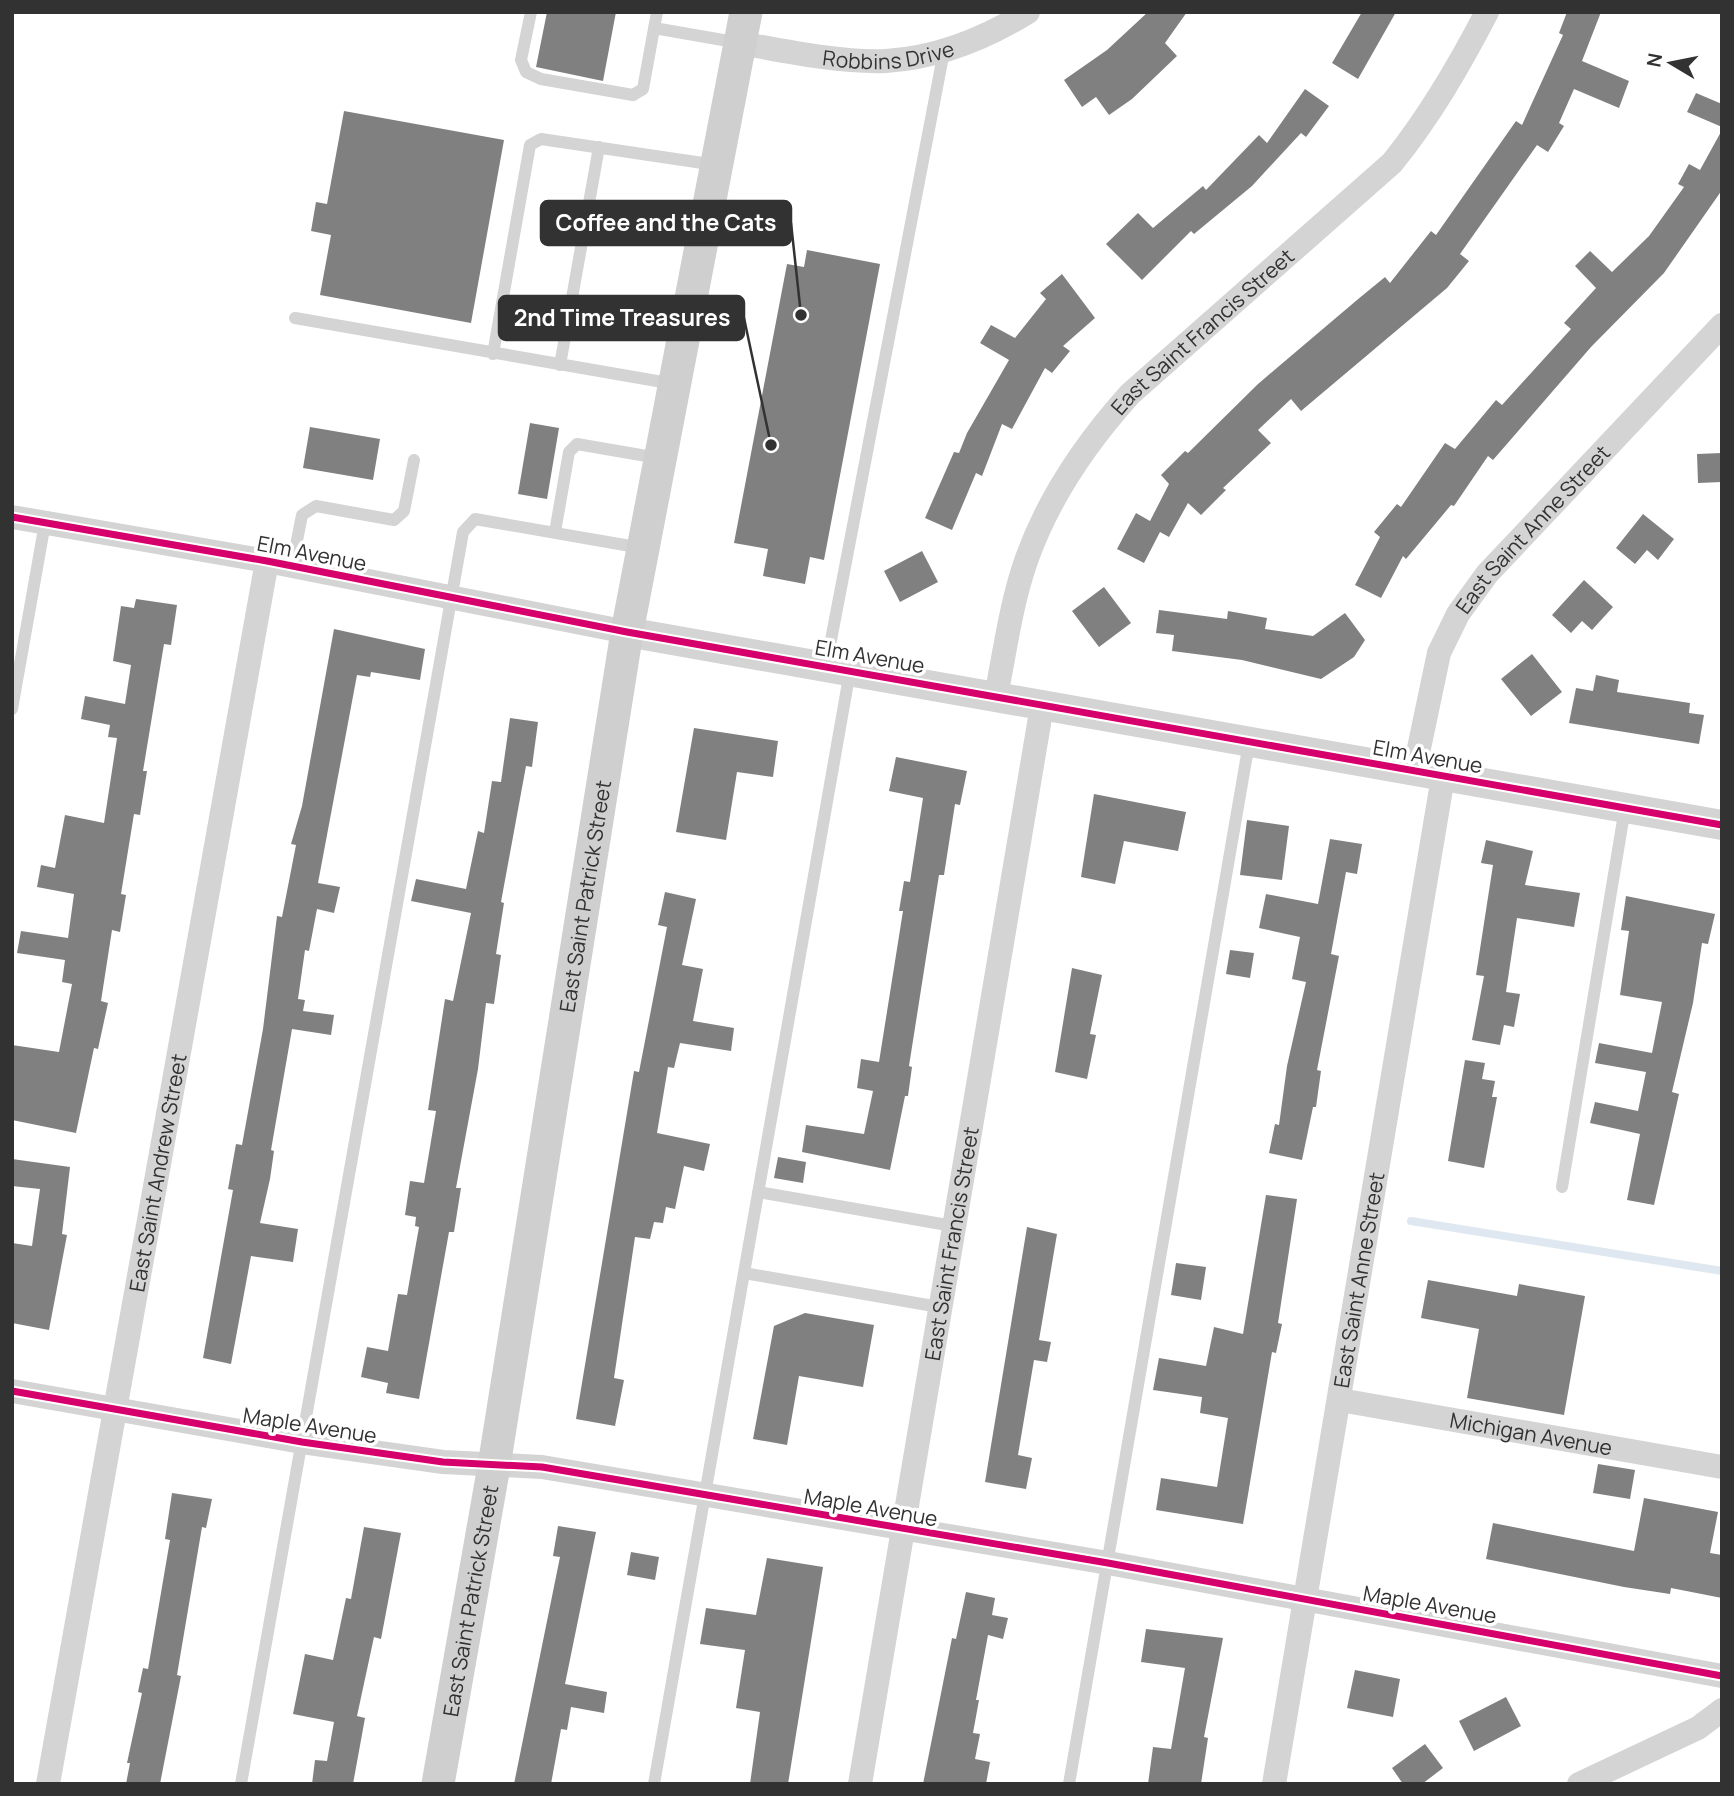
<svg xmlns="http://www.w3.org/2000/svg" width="1734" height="1796" viewBox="0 0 1734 1796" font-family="Manrope,sans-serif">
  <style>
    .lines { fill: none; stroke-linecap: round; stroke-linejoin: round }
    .stream { stroke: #dfe8f0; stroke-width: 8 }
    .building { fill: #808080 }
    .service { stroke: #d4d4d4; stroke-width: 12 }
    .minor { stroke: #d4d4d4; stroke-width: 24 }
    .tertiary { stroke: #d4d4d4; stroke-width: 30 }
    .secondary { stroke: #cfcfcf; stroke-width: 33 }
    .cycleway-casing { stroke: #fff; stroke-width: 11 }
    .cycleway { stroke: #d6006c; stroke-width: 7 }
    .labels { text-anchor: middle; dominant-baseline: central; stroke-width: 7; stroke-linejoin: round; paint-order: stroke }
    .street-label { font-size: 21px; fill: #323232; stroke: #fff }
    .leader { fill: none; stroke: #323232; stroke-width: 2.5 }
    .callout-dot { fill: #323232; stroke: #fff; stroke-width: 2.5 }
    .callout { fill: #323232; stroke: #323232; stroke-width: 2.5 }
    .callout-label { font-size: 23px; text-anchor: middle; font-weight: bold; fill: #fff }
  </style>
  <rect width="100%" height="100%" fill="#fff"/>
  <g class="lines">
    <path class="stream" d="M1411 1221 1722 1271"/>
  </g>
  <path class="building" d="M547 12H616L603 81 536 67Z
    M1148 12H1187L1165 43 1177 56 1132 99 1109 115 1096 97 1082 107 1064 80 1107 50Z
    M1362 12H1396L1358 79 1332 63Z
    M1567 12H1601L1582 61 1629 81 1619 108 1574 89 1559 123 1564 126 1548 152 1537 145 1460 254 1469 261 1447 288 1301 411 1291 399 1258 430 1271 443 1223 488 1226 490 1201 515 1188 503 1169 537 1160 532 1144 563 1117 549 1136 513 1150 521 1169 484 1161 475 1185 451 1188 453 1258 384 1357 300 1385 277 1390 283 1431 231 1436 235 1516 121 1522 125 1563 35 1559 33Z
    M1305 89 1329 106 1306 137 1301 133 1252 186 1194 234 1191 231 1142 280 1106 244 1138 213 1153 228 1203 186 1206 190 1259 135 1267 143Z
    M1696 93 1722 104V127L1687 112Z
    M344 111 504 140 471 323 320 295 331 235 311 231 316 202 327 204Z
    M1722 130V190L1664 273 1591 347 1493 460 1488 456 1454 506 1451 505 1406 559 1403 556 1381 598 1355 585 1380 537 1374 532 1397 504 1401 507 1445 443 1455 449 1496 400 1502 405 1571 329 1564 323 1596 288 1575 266 1590 251 1612 272 1649 236 1684 187 1678 184 1689 164 1700 170Z
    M807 250 880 264 824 560 810 557 805 584 763 576 768 549 734 543 787 264 804 267Z
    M1062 274 1095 318 1063 346 1070 351 1052 373 1045 368 1012 429 1002 424 982 476 976 473 952 530 925 518 954 452 959 453 967 433 1009 360 980 343 991 325 1015 338 1046 299 1040 293Z
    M530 423 559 428 547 499 518 494Z
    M310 427 380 439 373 480 303 468Z
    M1722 453V482L1698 483 1697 454Z
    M1643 514 1674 539 1658 560 1647 550 1635 564 1616 548Z
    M922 551 938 582 900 602 884 571Z
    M1584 580 1613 607 1592 630 1582 621 1571 633 1552 615Z
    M1104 587 1131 623 1099 647 1072 611Z
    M136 599 177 605 171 645 164 644 143 771H147L140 815 134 814 121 894 126 895 120 932 112 930 101 1001 108 1003 98 1049 94 1048 76 1133 12 1120V1045L59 1052 72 984 62 982 65 960 17 953 21 931 68 938 74 894 37 887 41 865 55 868 65 815 104 823 117 738 108 737 110 725 81 719 85 696 125 704 131 665 113 661 121 606 134 608Z
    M1159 610 1227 619 1228 611 1267 618 1265 629 1313 636 1345 613 1365 640 1354 657 1321 679 1242 660 1172 651 1174 635 1156 633Z
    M334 629 425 649 420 680 371 672 370 677 357 675 318 883 340 887 334 913 317 909 309 951 305 950 298 999 305 1000 303 1011 334 1015 331 1035 292 1029 271 1150 274 1151 270 1179 260 1223 298 1229 293 1262 251 1256 231 1364 203 1358 233 1190 228 1189 236 1144 242 1145 263 1029 277 916 282 917 296 845 291 844 302 806Z
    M1532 654 1562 692 1531 716 1501 679Z
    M1596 675 1619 680 1617 692 1690 703 1689 713 1704 715 1699 744 1569 723 1576 688 1593 691Z
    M510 718 538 722 532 767 526 766 501 902 504 903 496 954 501 955 494 1004 486 1003 478 1069 456 1188H461L454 1232H449L419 1399 386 1393 388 1383 361 1377 367 1347 388 1351 398 1294 407 1295 419 1227 415 1226 416 1217 405 1215 410 1181 424 1183 436 1111 428 1110 445 999 453 1001 471 913 411 901 416 879 466 889 478 831 484 833 492 781 501 782Z
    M694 728 778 741 773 777 737 772 726 840 676 832Z
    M896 757 967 771 960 805 955 804 944 875H939L909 1066 912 1067 908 1096H905L890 1170 802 1152 806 1125 864 1134 873 1091 857 1088 861 1059 879 1062 903 911H899L904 881 910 882 923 798 889 791Z
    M1094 794 1186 812 1178 851 1124 841 1115 884 1081 877Z
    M1247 820 1289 826 1282 880 1240 875Z
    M1330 839 1362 844 1357 874 1346 872 1331 954 1339 956 1317 1070 1321 1071 1316 1107H1313L1302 1160 1269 1153 1275 1124 1279 1125 1287 1066 1306 982 1292 979 1300 937 1259 928 1266 894 1318 904Z
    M1486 840 1533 851 1525 885 1580 893 1574 927 1517 918 1506 992 1520 994 1514 1027 1504 1025 1500 1045 1472 1040 1484 976 1476 975 1493 865 1481 863Z
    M665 892 696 899 682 965 703 969 693 1021 734 1028 731 1051 680 1043 674 1068 668 1067 657 1133 710 1144 704 1171 684 1166 675 1209 666 1207 663 1223 654 1222 650 1239 635 1237 614 1378 624 1380 615 1426 576 1419 634 1071 639 1072 667 927 658 925Z
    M1626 896 1715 914 1708 944 1702 943 1693 1003 1672 1092 1679 1094 1654 1205 1627 1200 1640 1134 1590 1123 1595 1102 1638 1111 1646 1072 1595 1063 1599 1043 1652 1053 1662 1002 1620 995 1629 931 1621 930Z
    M1230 950 1254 953 1250 978 1226 974Z
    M1072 968 1102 975 1090 1034 1096 1035 1087 1079 1055 1072Z
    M1465 1060 1485 1063 1482 1079 1495 1081 1492 1097H1497L1484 1168 1448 1161Z
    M778 1157 806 1162 803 1183 774 1178Z
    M12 1159 70 1167 62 1234 67 1235 49 1330 12 1323V1243L32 1246 40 1189 12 1186Z
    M1266 1195 1297 1199 1278 1323 1282 1324 1276 1353 1272 1352 1243 1524 1156 1510 1161 1478 1217 1487 1228 1418 1200 1413 1202 1397 1153 1390 1159 1358 1206 1366 1214 1327 1243 1334Z
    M1027 1227 1057 1234 1039 1340 1051 1342 1047 1362 1034 1360 1018 1455 1032 1458 1026 1489 985 1482Z
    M1176 1263 1206 1267 1201 1300 1171 1295Z
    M1428 1280 1517 1296 1519 1284 1585 1296 1564 1415 1467 1398 1479 1329 1421 1318Z
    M805 1313 874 1325 863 1387 799 1376 787 1445 753 1439 774 1326Z
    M1598 1464 1635 1470 1630 1499 1593 1493Z
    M172 1493 212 1499 206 1528 202 1527 177 1675 181 1676 160 1784H126L130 1763H127L142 1693 138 1692 143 1668 148 1669 170 1540 165 1539Z
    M1644 1498 1718 1512 1710 1553 1722 1555V1598L1671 1588 1670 1594 1624 1587 1486 1559 1493 1523 1634 1551Z
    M558 1526 596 1532 565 1684 607 1692 604 1713 571 1707 567 1730 561 1729 551 1784H514L560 1557 553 1556Z
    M364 1527 401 1533 381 1639 374 1637 357 1716 365 1718 353 1784H312L315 1760 327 1761 334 1722 293 1714 305 1654 333 1660 346 1598 351 1599Z
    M631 1552 659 1557 655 1580 627 1575Z
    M767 1558 823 1567 788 1784H750L760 1712 736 1708 745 1650 700 1644 706 1608 756 1615Z
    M966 1592 995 1598 992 1615 1008 1618 1003 1639 988 1635 976 1700H979L973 1733 980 1734 975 1759 990 1762 986 1784H923L952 1638 956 1639Z
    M1146 1629 1223 1638 1204 1737 1208 1738 1201 1784H1148L1153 1747 1171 1749 1185 1668 1141 1662Z
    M1355 1670 1400 1679 1393 1717 1347 1708Z
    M1506 1697 1521 1726 1474 1751 1459 1721Z
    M1425 1744 1443 1768 1422 1784H1403L1392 1768Z"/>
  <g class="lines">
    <path class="service" d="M531 12 521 60 526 72 541 79 633 95 643 89 657 12
      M654 28 740 43
      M295 318 674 384
      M493 354 530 145 541 139 716 165
      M560 365 599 147
      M555 532 569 452 577 444 658 458
      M292 566 302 515 316 506 394 520 404 511 414 460
      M826 666 944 51
      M12 709 45 523
      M1562 1187 1625 808
      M758 1192 953 1226
      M744 1273 939 1307
      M241 1784 463 532 475 519 642 548
      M654 1784 850 671
      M1069 1784 1249 743"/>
    <g class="minor">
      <path id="s1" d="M740 43C784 51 842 63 886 61 936 58 986 38 1028 12"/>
      <path d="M12 517 267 561 627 632"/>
      <path id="s2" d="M996 696C1005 651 1011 604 1026 561 1048 498 1086 443 1130 394L1392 163C1430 116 1459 66 1487 12"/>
      <path id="s3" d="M1414 772 1439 653 1458 614 1487 574 1722 325"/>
      <path d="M12 1391 302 1442 443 1462 542 1467 1108 1563 1722 1676"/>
      <path id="s4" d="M1340 1400 1722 1467"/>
      <path id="s5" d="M48 1784 267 561"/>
      <path id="s6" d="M860 1784 1042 706"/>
      <path id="s7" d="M1274 1784 1443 777"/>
      <path d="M1579 1784 1698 1728 1722 1710"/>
    </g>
    <path class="tertiary" d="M627 632 1722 825"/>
    <path class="secondary" id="s8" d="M438 1784 494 1466 627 632 746 12"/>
    <g class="cycleway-casing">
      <path id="cycleway" d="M12 517 267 561 627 632 1722 825
        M12 1391 302 1442 443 1462 542 1467 1108 1563 1722 1676"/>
    </g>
    <use href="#cycleway" class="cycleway"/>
  </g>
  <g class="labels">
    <g class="street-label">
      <text stroke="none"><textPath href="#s1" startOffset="150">Robbins Drive</textPath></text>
      <text stroke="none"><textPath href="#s2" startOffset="432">East Saint Francis Street</textPath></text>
      <text stroke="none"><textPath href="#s3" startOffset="278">East Saint Anne Street</textPath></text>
      <text transform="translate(312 553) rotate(11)">Elm Avenue</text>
      <text transform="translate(870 656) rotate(10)">Elm Avenue</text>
      <text transform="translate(1428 756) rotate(10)">Elm Avenue</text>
      <text stroke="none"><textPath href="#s8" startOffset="900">East Saint Patrick Street</textPath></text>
      <text stroke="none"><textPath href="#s5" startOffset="621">East Saint Andrew Street</textPath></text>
      <text stroke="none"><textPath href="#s6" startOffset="548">East Saint Francis Street</textPath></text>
      <text stroke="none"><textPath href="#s7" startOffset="511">East Saint Anne Street</textPath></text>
      <text transform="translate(310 1425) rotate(9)">Maple Avenue</text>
      <text stroke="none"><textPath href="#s4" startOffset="194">Michigan Avenue</textPath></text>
      <text transform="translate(871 1507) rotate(10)">Maple Avenue</text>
      <text stroke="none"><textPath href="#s8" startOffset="186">East Saint Patrick Street</textPath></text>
      <text transform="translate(1430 1604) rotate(10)">Maple Avenue</text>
    </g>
  </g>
  <path class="leader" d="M801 315L791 223M771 445L744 318"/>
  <g class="callout-dot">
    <circle cx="801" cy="315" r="7"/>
    <circle cx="771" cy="445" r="7"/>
  </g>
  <g class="callout">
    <rect x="541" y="201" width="250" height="44" rx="7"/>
    <rect x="499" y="296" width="245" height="44" rx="7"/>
  </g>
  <g class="callout-label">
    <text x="666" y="231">Coffee and the Cats</text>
    <text x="622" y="326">2nd Time Treasures</text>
  </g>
  <rect width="1734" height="1796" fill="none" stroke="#323232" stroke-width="28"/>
  <g transform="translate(1671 63) rotate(280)" stroke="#ffffff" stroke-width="5" paint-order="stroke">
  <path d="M0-5L12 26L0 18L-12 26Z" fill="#323232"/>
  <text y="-10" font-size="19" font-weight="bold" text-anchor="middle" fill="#323232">N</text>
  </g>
</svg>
